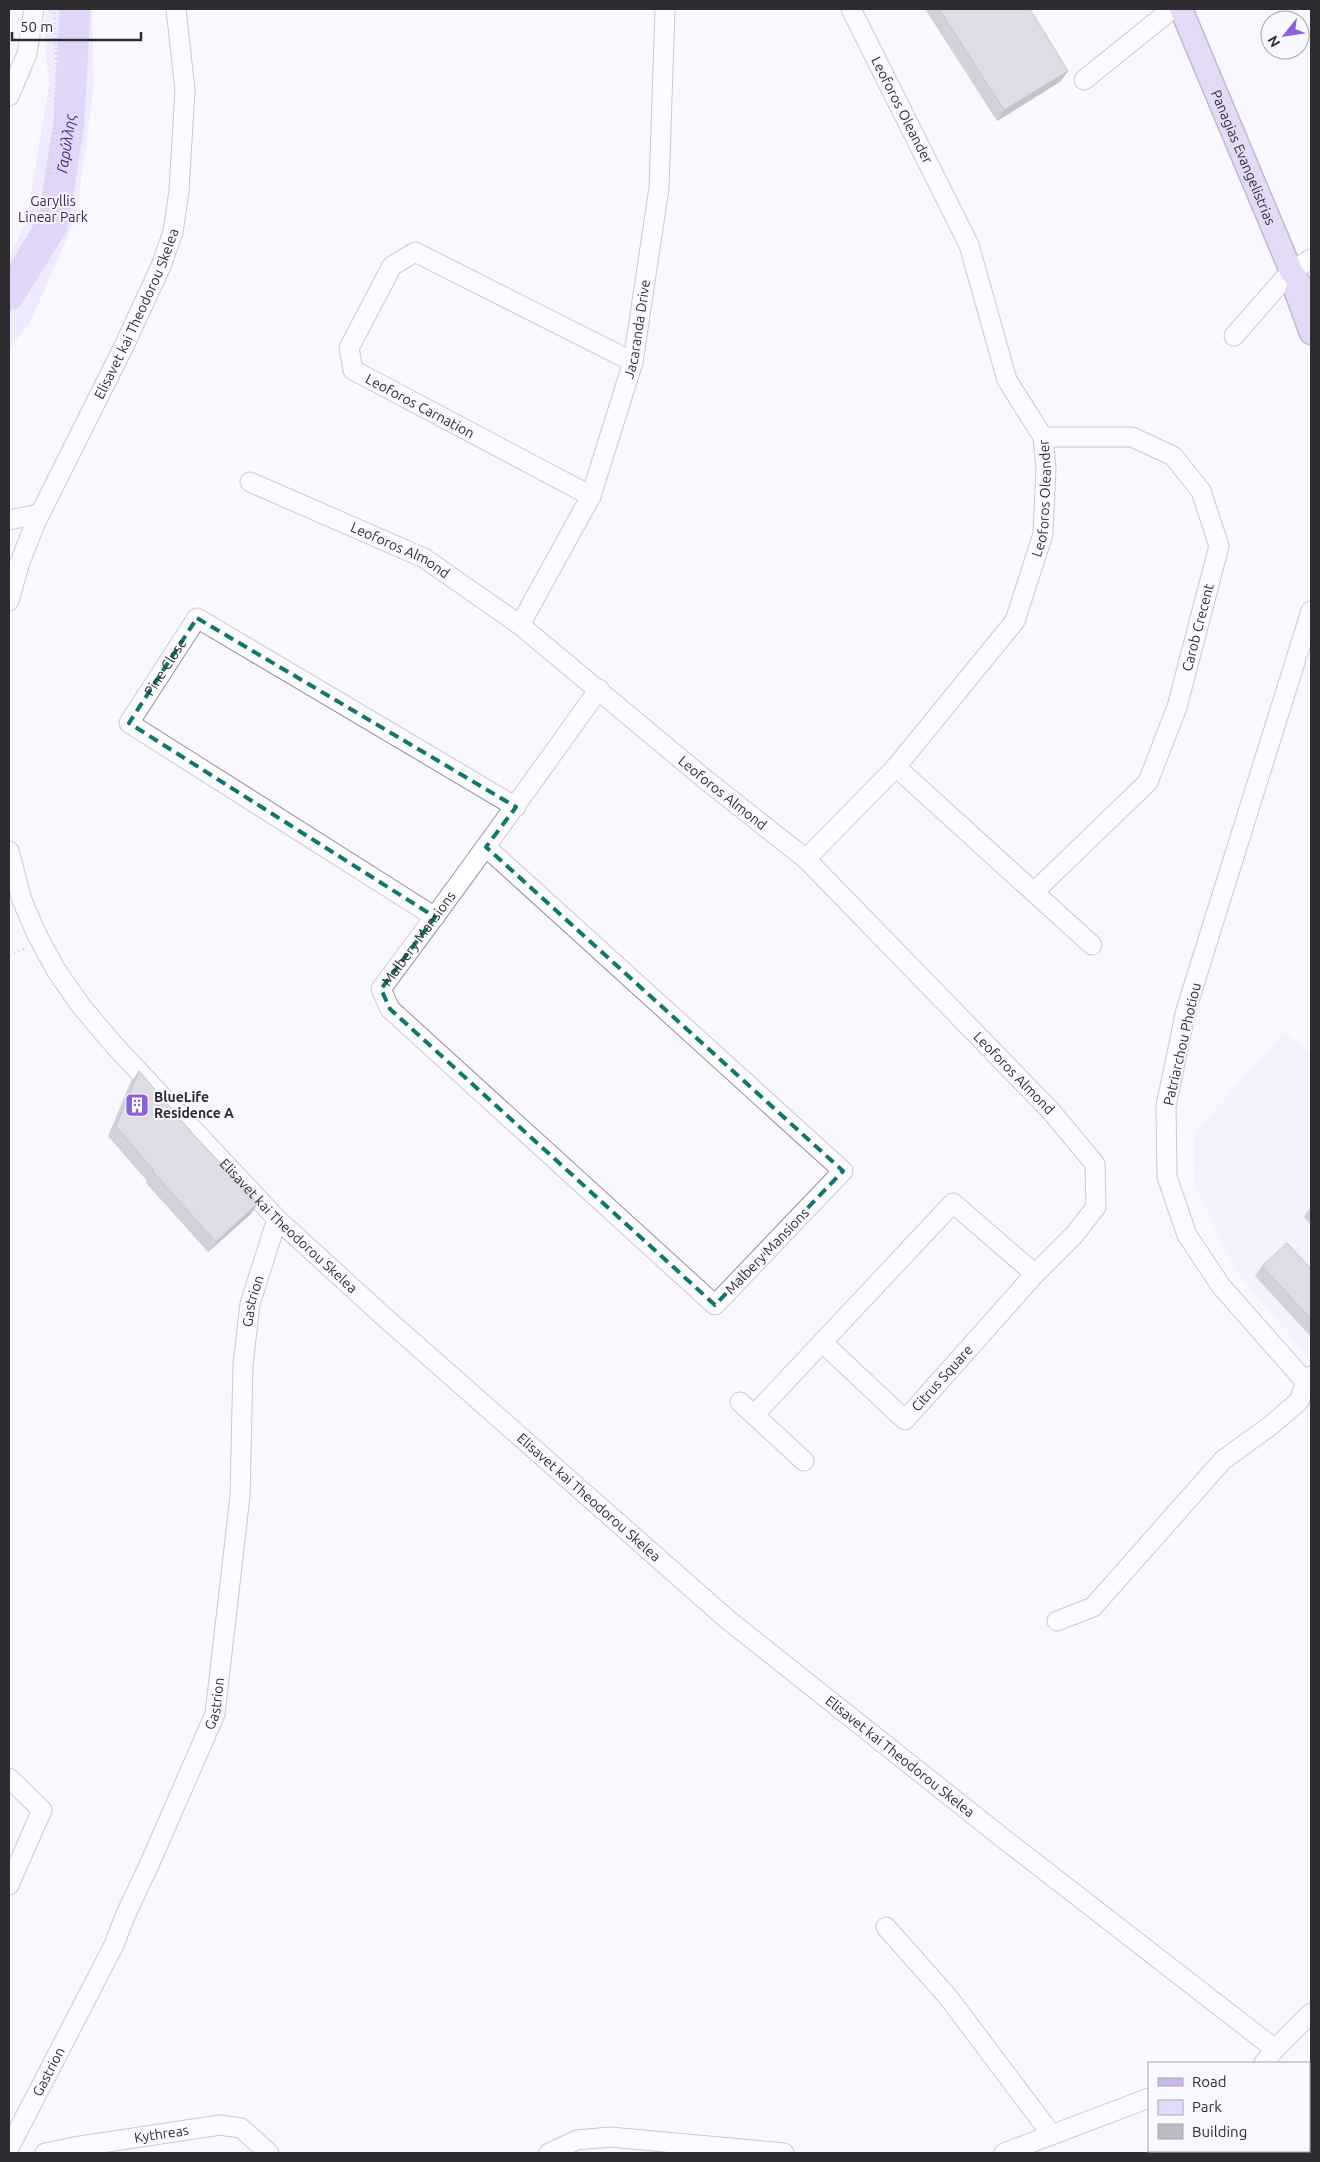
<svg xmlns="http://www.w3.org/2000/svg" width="1320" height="2162" viewBox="0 0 1320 2162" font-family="Ubuntu,sans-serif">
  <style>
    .built { fill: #f0ebff }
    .green { fill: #e2dafa }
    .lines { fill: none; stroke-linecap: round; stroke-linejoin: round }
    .river { stroke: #c2b0ef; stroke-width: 31 }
    .minor-casing { stroke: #928f9b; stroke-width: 21 }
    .major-casing { stroke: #7967a1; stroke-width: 25 }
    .path { stroke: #9f9da3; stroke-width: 3; stroke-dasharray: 1 4; stroke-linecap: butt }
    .minor { stroke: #fff; stroke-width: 19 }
    .major { stroke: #c7b7eb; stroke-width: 22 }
    .wall { fill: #a3a0aa }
    .shaded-wall { fill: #84828b }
    .building { fill: #bdbac6; stroke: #84828b }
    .marked { fill: none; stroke: #0f766e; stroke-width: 4; stroke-dasharray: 10 6; stroke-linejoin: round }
    .labels { text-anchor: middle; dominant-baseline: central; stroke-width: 4; stroke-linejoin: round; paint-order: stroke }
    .street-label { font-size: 14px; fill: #2e2c31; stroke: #f9f7ff }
    .park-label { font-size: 14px; fill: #381b63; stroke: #f9f7ff }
    .poi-label { font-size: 14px; font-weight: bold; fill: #2e2c31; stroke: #f9f7ff; text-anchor: start }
    .water-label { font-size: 15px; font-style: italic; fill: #482e76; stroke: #f9f7ff }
  </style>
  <rect width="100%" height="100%" fill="#f9f7ff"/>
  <path class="built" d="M1285 1032 1311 1053V1360L1235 1271 1195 1187 1194 1133Z"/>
  <path class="green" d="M47 9H92L94 86 76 217 30 323 9 349V256L26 222 49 85 44 28Z"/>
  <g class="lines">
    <path class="river" id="s1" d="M9 295 53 224 69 122 75 9"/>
    <g class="minor-casing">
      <g id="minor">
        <path d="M1084 80 1172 9"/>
        <path d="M9 96 27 54 34 9"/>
        <path d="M1234 336 1291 271 1311 259"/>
        <path id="s2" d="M250 482 424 558 520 625 706 780 806 859 1050 1110 1095 1164 1096 1207 1074 1235 1035 1274 905 1420 822 1342"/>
        <path d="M591 496 353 370 349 348 392 266 415 252 633 362"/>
        <path d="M9 520 39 514"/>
        <path id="s3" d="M9 601 20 562 35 524 124 346 161 266 173 232 179 191 185 90 176 9"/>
        <path d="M1311 611 1186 1010 1166 1106 1167 1177 1187 1235 1221 1286 1311 1388"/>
        <path id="s4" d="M520 625 591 496 633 362 659 188 665 9"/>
        <path d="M896 767 1092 945"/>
        <path id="s5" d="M486 847 843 1171 715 1305 390 1009 381 989C455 890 527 790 599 689"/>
        <path id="s6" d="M9 851 22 900 36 933 56 970 81 1006 114 1045 277 1219 381 1314 727 1619 1004 1839 1275 2049"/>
        <path id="s7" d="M806 859 896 767 1015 621 1043 534 1046 468 1043 437 1007 380 969 245 851 9"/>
        <path id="s8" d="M1034 892 1148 782 1177 707 1219 546 1201 491 1173 456 1132 437H1043"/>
        <path id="s9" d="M435 917 129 723 197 618 516 807"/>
        <path d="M740 1402 804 1461"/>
        <path d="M754 1415 953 1203 1035 1274"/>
        <path d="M1057 1621 1093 1607 1223 1460 1270 1426 1299 1401 1306 1382 1311 1376"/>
        <path d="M9 1778 42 1810 9 1885"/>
        <path d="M886 1927 948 1997 1052 2135"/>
        <path d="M1264 2063 1275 2049 1311 2013"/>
        <path id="s10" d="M9 2148 114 1945 125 1916 150 1863 215 1714 240 1496 243 1365 250 1304 277 1219"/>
        <path id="s11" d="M45 2153 74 2147 220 2125 241 2128 269 2153"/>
        <path d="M549 2153 577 2140 610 2137 784 2153"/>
        <path d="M1004 2153 1149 2098"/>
        <path d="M1197 2153 1199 2151"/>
      </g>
    </g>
    <g class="major-casing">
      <g id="major">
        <path id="s12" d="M1181 9 1291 271 1304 290 1311 305"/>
        <path d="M1296 292 1311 333"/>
      </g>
    </g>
    <path class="path" d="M9 270C17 256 27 242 33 227 61 163 57 77 54 9
      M9 955 27 948"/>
    <use href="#minor" class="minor"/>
    <use href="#major" class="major"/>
  </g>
  <path class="wall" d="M925 9H1030L1061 81 997 121Z
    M139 1071 251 1214 208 1252 146 1183 147 1181 108 1136 131 1081Z
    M1311 1206V1225L1304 1217Z
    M1262 1266 1311 1269V1337L1255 1276Z"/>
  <path class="shaded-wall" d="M1068 71 1061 81 997 121 1004 110Z
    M258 1203 251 1214 208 1252 216 1242Z"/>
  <path class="building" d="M939 9H1030L1068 71 1004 110Z
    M139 1071 194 1135 258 1203 216 1242 153 1172 154 1171 116 1126Z
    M1287 1243 1311 1269V1319L1262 1266Z"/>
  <path d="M0 0H1320V2162H0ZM197 618 516 807 486 847 843 1171 715 1305 390 1009 381 989 435 917 129 723Z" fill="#f9f7ff" fill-opacity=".55" fill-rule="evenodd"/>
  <path class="marked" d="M197 618 516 807 486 847 843 1171 715 1305 390 1009 381 989 435 917 129 723Z"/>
  <defs>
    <g id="building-square" transform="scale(1.25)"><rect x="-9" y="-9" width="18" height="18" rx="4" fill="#8d61db" stroke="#f9f7ff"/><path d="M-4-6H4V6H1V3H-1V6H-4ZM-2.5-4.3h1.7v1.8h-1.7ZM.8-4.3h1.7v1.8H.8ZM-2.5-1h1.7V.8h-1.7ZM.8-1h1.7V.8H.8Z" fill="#fff"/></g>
  </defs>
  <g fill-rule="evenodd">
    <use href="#building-square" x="137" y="1105"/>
  </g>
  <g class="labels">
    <g class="street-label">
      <text transform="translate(902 110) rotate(63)">Leoforos Oleander</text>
      <text stroke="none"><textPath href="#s12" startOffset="161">Panagias Evangelistrias</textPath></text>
      <text stroke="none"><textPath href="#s3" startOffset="315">Elisavet kai Theodorou Skelea</textPath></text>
      <text stroke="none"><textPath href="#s4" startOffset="321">Jacaranda Drive</textPath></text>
      <text transform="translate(420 406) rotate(28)">Leoforos Carnation</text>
      <text stroke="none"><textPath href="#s7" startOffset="444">Leoforos Oleander</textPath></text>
      <text stroke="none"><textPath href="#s2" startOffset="165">Leoforos Almond</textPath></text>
      <text stroke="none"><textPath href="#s8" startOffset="321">Carob Crecent</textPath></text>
      <text stroke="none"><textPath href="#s9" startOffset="429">Pine Close</textPath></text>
      <text stroke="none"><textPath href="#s2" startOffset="570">Leoforos Almond</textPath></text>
      <text stroke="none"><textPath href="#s5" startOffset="1192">Malbery Mansions</textPath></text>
      <text transform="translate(1182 1044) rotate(-77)">Patriarchou Photiou</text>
      <text stroke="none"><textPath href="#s2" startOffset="975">Leoforos Almond</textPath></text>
      <text stroke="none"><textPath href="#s6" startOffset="475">Elisavet kai Theodorou Skelea</textPath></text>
      <text transform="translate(767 1251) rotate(-46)">Malbery Mansions</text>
      <text stroke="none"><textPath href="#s10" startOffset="896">Gastrion</textPath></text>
      <text transform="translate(942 1378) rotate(-48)">Citrus Square</text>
      <text stroke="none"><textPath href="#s6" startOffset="880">Elisavet kai Theodorou Skelea</textPath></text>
      <text stroke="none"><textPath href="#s10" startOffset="491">Gastrion</textPath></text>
      <text stroke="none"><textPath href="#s6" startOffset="1285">Elisavet kai Theodorou Skelea</textPath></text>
      <text stroke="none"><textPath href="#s10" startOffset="86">Gastrion</textPath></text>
      <text stroke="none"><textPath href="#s11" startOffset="118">Kythreas</textPath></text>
    </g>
    <g class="park-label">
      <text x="53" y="201">Garyllis<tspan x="53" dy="16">Linear Park</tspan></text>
    </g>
    <g class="poi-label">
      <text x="154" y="1097">BlueLife<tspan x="154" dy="16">Residence A</tspan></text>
    </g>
    <g class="water-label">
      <text stroke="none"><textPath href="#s1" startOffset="165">Γαρύλλης</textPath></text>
    </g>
  </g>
  <rect width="1320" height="2162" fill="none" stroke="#2e2c31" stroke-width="20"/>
  <rect x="1148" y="2062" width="162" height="90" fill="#f9f7ff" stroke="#a8a6ad"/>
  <rect x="1158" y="2078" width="25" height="8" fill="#c7b7eb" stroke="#a8a6ad"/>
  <text x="1192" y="2087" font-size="15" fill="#2e2c31">Road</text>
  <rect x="1158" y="2100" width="25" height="15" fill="#e2dafa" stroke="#a8a6ad"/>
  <text x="1192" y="2112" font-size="15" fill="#2e2c31">Park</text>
  <rect x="1158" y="2124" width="25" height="15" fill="#bdbac6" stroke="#a8a6ad"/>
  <text x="1192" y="2137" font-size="15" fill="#2e2c31">Building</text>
  <g transform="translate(1285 35) rotate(240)"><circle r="24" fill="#f9f7ff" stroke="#a8a6ad"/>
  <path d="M0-4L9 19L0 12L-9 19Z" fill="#8d61db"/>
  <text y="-8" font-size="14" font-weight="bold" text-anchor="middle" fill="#2e2c31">N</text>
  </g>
  <path d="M12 32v8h129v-8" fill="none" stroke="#2e2c31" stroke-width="2.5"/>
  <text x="20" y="32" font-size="15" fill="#2e2c31" stroke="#f9f7ff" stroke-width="4" paint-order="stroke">50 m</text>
</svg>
